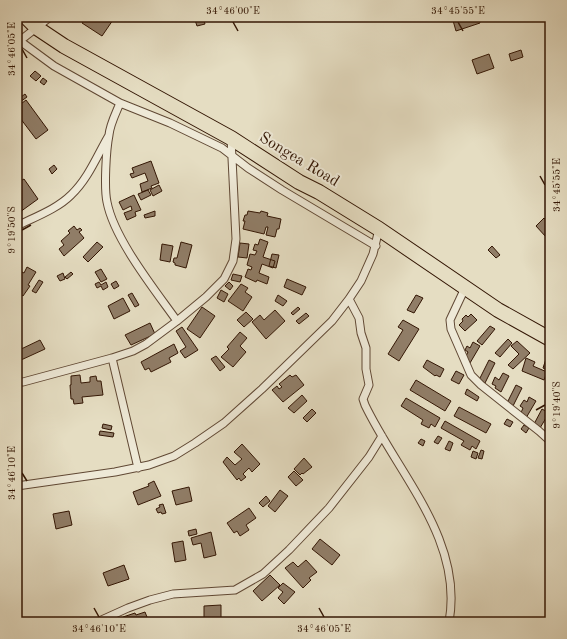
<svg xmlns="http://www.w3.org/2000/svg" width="567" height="639" viewBox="0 0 567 639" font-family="'Old Standard TT',serif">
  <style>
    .building { fill: #907d67; stroke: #331604 }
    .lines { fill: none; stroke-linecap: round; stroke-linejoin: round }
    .street-casing { stroke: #604834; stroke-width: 9 }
    .highway-casing { stroke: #331604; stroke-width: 16 }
    .street { stroke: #eee9d7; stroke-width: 7 }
    .highway { stroke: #e5ddc2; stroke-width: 14 }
    .ticks { fill: none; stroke: #331604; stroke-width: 1.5 }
    .labels { text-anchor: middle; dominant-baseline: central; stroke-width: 4; stroke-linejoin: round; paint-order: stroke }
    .street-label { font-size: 16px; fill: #331604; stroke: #eee9d7 }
    .neatline { fill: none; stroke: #331604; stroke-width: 1.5 }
    .ticks-label { font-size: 10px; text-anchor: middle; fill: #331604 }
  </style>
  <rect width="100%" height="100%" fill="#e5ddc2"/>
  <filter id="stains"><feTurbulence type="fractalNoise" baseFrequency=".005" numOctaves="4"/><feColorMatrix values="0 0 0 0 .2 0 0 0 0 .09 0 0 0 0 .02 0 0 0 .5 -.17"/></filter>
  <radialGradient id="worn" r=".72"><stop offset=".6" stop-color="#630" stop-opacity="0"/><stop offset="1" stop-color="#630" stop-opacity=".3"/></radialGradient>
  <path class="building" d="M86 17H115L102 36 82 23Z
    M194 17H203L205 24 197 26Z
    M452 17H478L480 23 456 31Z
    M521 50 523 57 511 61 509 54Z
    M489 54 494 68 477 74 472 60Z
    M35 71 41 76 36 81 30 76Z
    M43 78 47 81 44 85 40 82Z
    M25 94 27 97 17 104V100Z
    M26 100 48 130 36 139 17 114V107Z
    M151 161 159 183 151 186 152 188 142 192 140 184 148 181 145 173 132 178 130 174 134 173 132 168Z
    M54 165 57 169 52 174 49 169Z
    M24 179 38 199 20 212 17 209V183Z
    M159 185 162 191 153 196 150 190Z
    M148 190 151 195 141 200 138 194Z
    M134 195 141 210 135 212 136 216 127 220 124 213 132 210 131 206 123 210 119 202Z
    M155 211V216L145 218 144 215Z
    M248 211 260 213 261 211 268 213 267 216 281 219 279 229H277L275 237 266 235 268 227H266L264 234 243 229 245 221H243L245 215H247Z
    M544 218 550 225V234L546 237 536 226Z
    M74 226 77 230 80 228 82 230 79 232 84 238 64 256 59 249 64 245 61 241 70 233 68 231Z
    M260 239 268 242 263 257 275 261 273 268 262 264 259 273 269 277 267 284 257 280 256 282 245 277 248 269 251 270 252 267 247 265 250 254 255 255 257 251 253 250 255 244 258 245Z
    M97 242 103 247 88 262 83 257Z
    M181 242 192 245 186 268 175 265V263L173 262 174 258H177Z
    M240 243 249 244 247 258 238 257Z
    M162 244 173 246 170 262 160 260Z
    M492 246 500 255 496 258 488 250Z
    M272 254 279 255 276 268 269 266Z
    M27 267 36 272 28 285 30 286 23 296 17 292V278L20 280 21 278 19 277 22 272 24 273Z
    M101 269 107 279 101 282 95 272Z
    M71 272 73 274 67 279 65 277Z
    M63 273 65 279 60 281 57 276Z
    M233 274 242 276 240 282 231 280Z
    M287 279 306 287 302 295 284 287Z
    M39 280 43 282 36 293 32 291Z
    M116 281 119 286 114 289 111 284Z
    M99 282 101 285 106 282 108 287 103 290 101 286 97 288 95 284Z
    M229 282 233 286 230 290 225 286Z
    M241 284 248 288 245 292 252 297 243 311 228 301Z
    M221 290 228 294 224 302 217 298Z
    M132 293 139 305 135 307 128 295Z
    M278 295 287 301 283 306 275 301Z
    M416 295 423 298 414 313 407 310Z
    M123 298 130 311 114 319 108 306Z
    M202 307 215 316 200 338 187 329Z
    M298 307 300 309 293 315 291 313Z
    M275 310 285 321 266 339 252 322 260 315 264 320Z
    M246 312 253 319 244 327 237 320Z
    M306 313 309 316 299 324 296 321Z
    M471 314 477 320 465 331 459 325 463 321 462 319 466 315 468 317Z
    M403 320 419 329 399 361 388 354 403 330 398 327Z
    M150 323 155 334 131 345 125 335Z
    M490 326 495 329 482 345 477 341Z
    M182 327 198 350 185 358 180 351 186 347 176 331Z
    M240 332 247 338 240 346 246 352 233 367 221 357 229 349 227 347Z
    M508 339 512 343 500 357 495 353Z
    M40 340 45 349 21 360 17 351Z
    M517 341 530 353 513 369 508 365 519 354 511 346Z
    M473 342 480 346 470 363 464 360 468 352 465 350 467 346 470 348Z
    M174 344 178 353 169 358 171 362 151 372 149 368 145 370 141 362Z
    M216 356 225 367 220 371 211 359Z
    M526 358 535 362 533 366 547 372 544 380 522 371Z
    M546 359 550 361 547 370 543 368Z
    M427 360 444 369 440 377 436 375 435 376 423 367Z
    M489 360 495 363 485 383 479 380Z
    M456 371 464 375 459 384 451 380Z
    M503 373 509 376 501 392 495 388 496 386 492 384 495 377 499 380Z
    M80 375 81 383 90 382V377L96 376 97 381H101L103 395 82 397 83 403 74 404 73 399H71L70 385H71V376Z
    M290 375 292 377 296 375 304 385 283 402 272 390 277 386 279 389 282 387 279 384Z
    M416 380 451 401 445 411 410 390Z
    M516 385 522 388 513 406 507 403Z
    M467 389 479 397 477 401 465 394Z
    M302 395 307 401 294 413 288 408Z
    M529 397 536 401 526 418 520 415 523 408 520 406 524 400 527 402Z
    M406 398 440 418 435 427 431 424 429 428 421 424 423 420 401 406Z
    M459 407 491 424 486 433 454 416Z
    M312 409 316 413 307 422 303 418Z
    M542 409 549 413 540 428 534 424Z
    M507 419 513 422 510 427 504 424Z
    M445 421 480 441 476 449 472 446 470 450 461 445 464 441 441 428Z
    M103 424 112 426 111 430 102 428Z
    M524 425 529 428 526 433 521 429Z
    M100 431 114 433 113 437 99 435Z
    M438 436 442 438 438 444 434 442Z
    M421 439 425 441 423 446 418 443Z
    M449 441 453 443 450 451 445 449Z
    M242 444 260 464 252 472 249 468 243 474 246 477 241 481 239 478 237 480 223 462 227 457 235 465 242 459 234 452Z
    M481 450 484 451 482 459 478 458Z
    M473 451 478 453 476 459 471 457Z
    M304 458 312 467 303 474 302 473 300 475 294 469Z
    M294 471 303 480 296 486 288 477Z
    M154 481 161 496 138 505 133 492 149 486 148 484Z
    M189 487 192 501 176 505 172 491Z
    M280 490 288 496 275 512 268 506Z
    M266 496 270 501 263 507 259 503Z
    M163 504 166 513 162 514 161 512 158 513 156 509 160 507 159 505Z
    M249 508 256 518 246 525 249 530 240 536 237 531 234 533 227 523Z
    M69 511 72 525 56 529 53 514Z
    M196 529 197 534 189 536 188 531Z
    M211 532 216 555 204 558 201 543 193 545 191 538Z
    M320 539 340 555 332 565 312 549Z
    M183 541 186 560 175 562 172 543Z
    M306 560 317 572 309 578 311 580 303 588 285 568 293 562 298 567Z
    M124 565 129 579 108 586 103 573Z
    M270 575 280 585 262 601 253 591Z
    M283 583 295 592 284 604 278 598 283 592 278 588Z
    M221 605V620H204V606Z
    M145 612 149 622H125L123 617 135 613 136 615Z"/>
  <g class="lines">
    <g class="street-casing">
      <path id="street" d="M20 41 54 66 120 103 170 123 222 148 248 168 282 190 376 246
        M17 43 50 17
        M120 103C116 113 110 124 109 135 106 150 104 188 107 202 114 239 155 290 177 321
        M17 226C35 217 57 209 71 195 88 179 97 156 108 137
        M465 288 450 320 451 329 471 375 481 385 539 431 550 441
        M349 299 359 318 361 333 366 348V369L369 385 363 399 365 405C398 474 464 540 449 622
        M112 358 138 468
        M17 382H23L112 358 133 351 146 344 177 321 206 297 224 279 233 261 236 239 231 138
        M17 486 115 472 149 465 174 456 195 443 224 423 262 389 332 321 349 299 361 281 373 254 379 229
        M97 622 128 608 150 600 173 594 235 590 263 574 289 550 329 508 369 457 382 436"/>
    </g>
    <g class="highway-casing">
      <path id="highway" d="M26 17 37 28 64 46 231 138 299 182 319 192 379 229 498 310 550 339"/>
    </g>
    <use href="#street" class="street"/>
    <use href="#highway" class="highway"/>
  </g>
  <path class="ticks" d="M233 22 238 31M458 22 463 31M22 49 27 58M540 176 545 185M22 230 31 225M536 410 545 405M22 473 27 481M94 608 99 617M319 608 324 617"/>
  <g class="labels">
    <g class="street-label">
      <text transform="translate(299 160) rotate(31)">Songea Road</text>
    </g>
  </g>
  <rect width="567" height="639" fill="none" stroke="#e5ddc2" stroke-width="44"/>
  <rect x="22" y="22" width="523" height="595" class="neatline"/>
  <g class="ticks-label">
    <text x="233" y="14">34°46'00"E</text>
    <text x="458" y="14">34°45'55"E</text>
    <text transform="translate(11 49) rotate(-90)" y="4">34°46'05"E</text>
    <text transform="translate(556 185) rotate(-90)" y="4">34°45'55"E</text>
    <text transform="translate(11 230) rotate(-90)" y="4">9°19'50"S</text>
    <text transform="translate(556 405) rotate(-90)" y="4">9°19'40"S</text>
    <text transform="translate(11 473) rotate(-90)" y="4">34°46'10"E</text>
    <text x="99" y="632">34°46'10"E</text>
    <text x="324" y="632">34°46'05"E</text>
  </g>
  <rect width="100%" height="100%" filter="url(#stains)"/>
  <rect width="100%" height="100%" fill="url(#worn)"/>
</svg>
